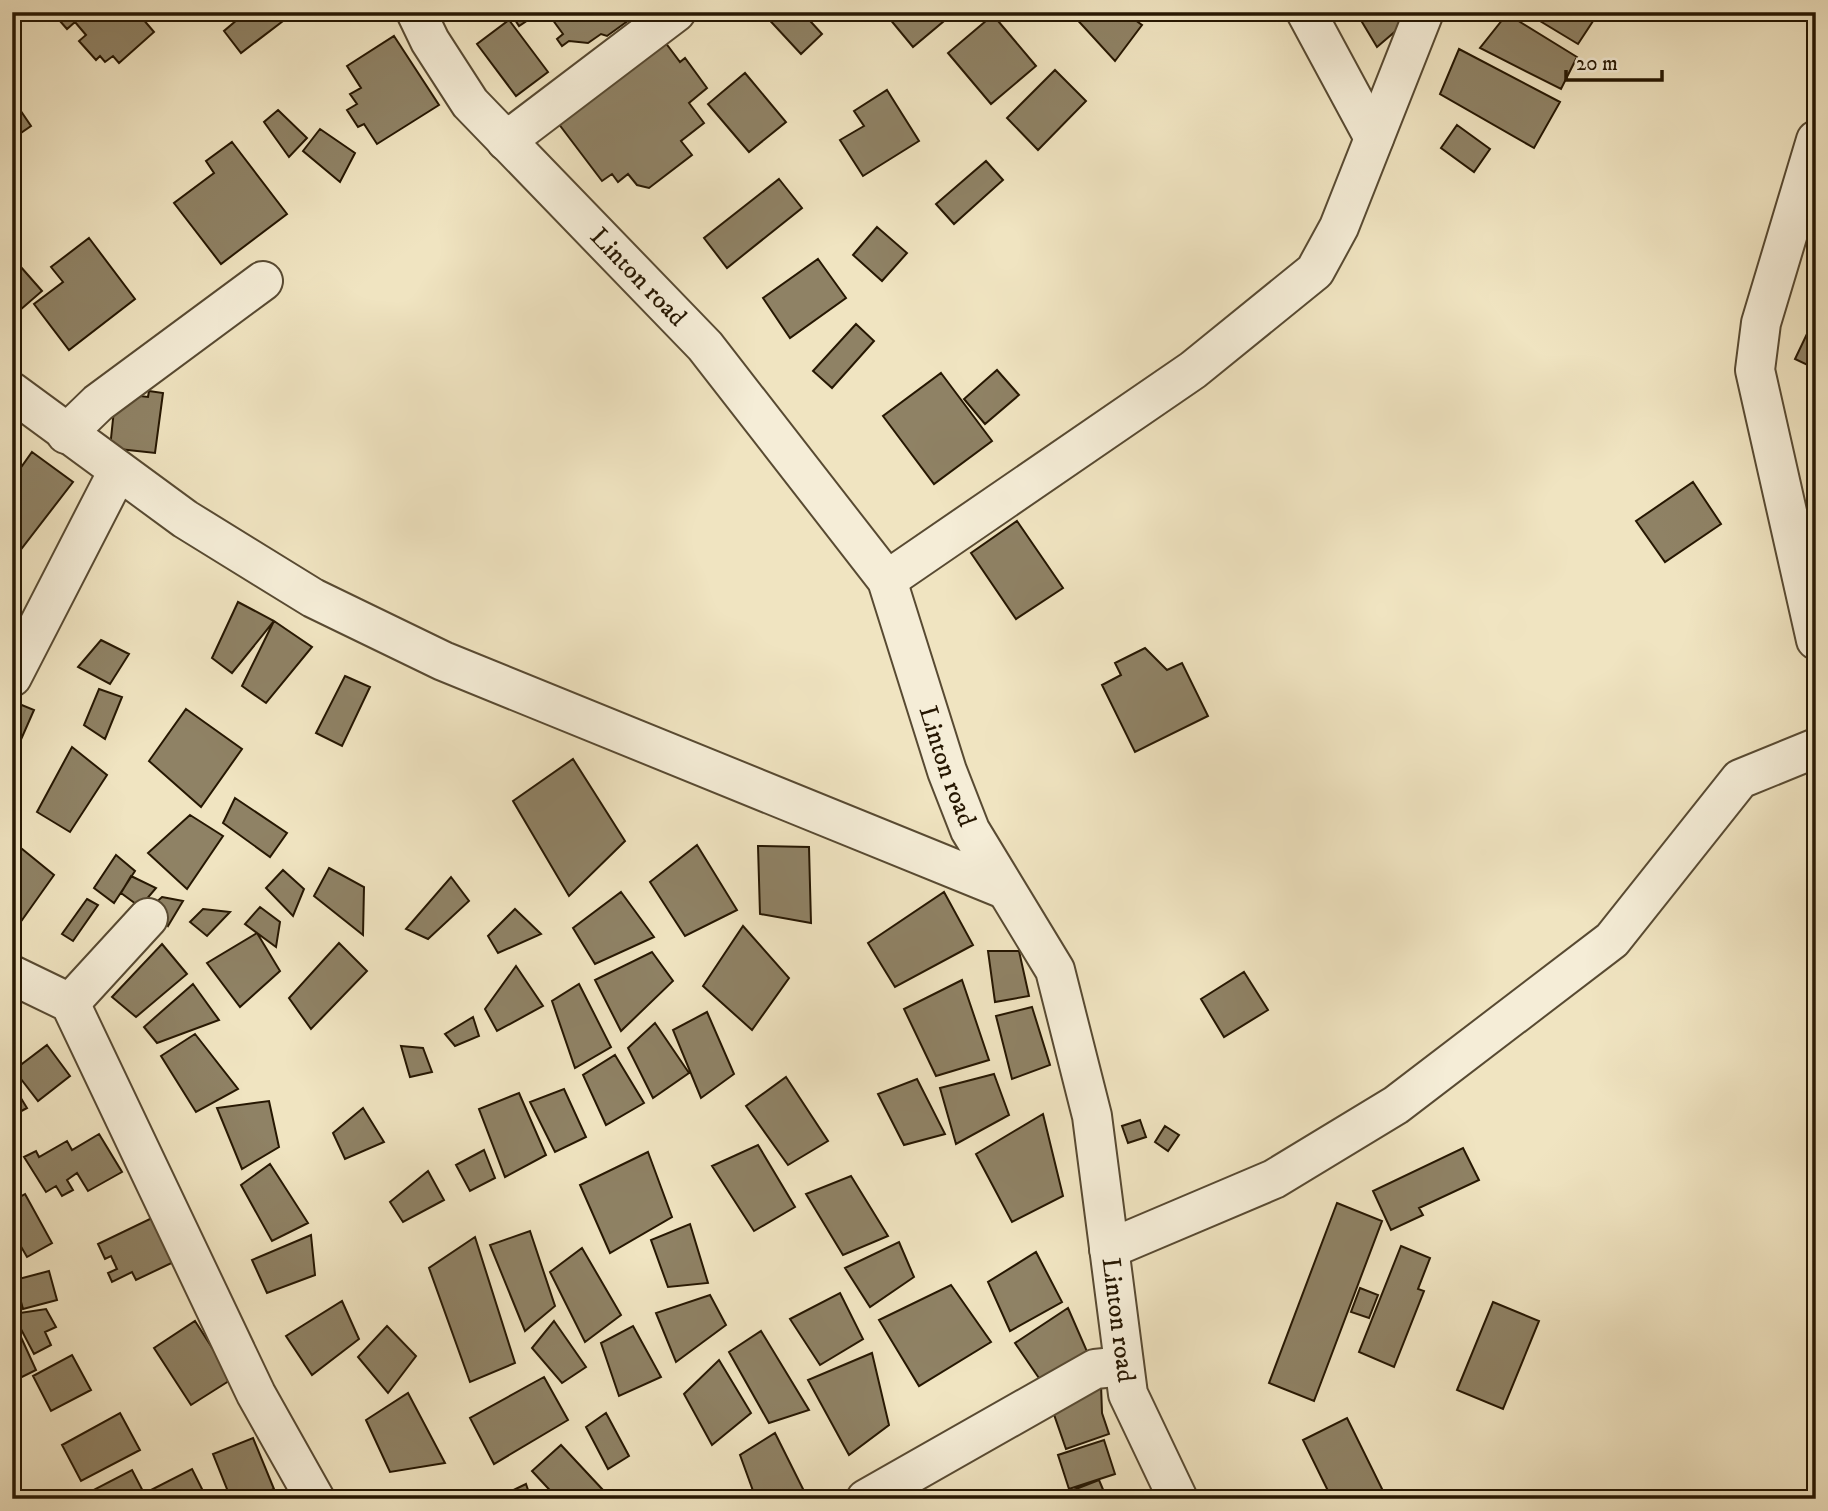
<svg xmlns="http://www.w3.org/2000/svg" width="1828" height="1511" viewBox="0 0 1828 1511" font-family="'IM FELL DW Pica',serif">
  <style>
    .building { fill: #8f8265; stroke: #261702; stroke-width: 2 }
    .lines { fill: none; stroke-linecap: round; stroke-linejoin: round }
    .minor-casing { stroke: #584a32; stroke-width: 42 }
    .minor { stroke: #f5edd7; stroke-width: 38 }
    .labels { text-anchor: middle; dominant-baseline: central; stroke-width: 5; stroke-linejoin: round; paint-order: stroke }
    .street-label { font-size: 26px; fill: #261702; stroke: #f5edd7 }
  </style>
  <rect width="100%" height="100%" fill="#f0e4c1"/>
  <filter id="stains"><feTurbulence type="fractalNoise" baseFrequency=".00286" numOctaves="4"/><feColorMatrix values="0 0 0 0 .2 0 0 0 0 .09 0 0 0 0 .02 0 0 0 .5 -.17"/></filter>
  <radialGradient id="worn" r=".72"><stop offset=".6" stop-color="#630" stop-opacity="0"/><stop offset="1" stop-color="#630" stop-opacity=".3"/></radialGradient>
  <path class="building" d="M52 12H137L154 32 119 63 113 56 105 62 100 56 96 60 79 41 86 35 75 22 67 29Z
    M233 12H290L291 15 241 53 224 31 238 19Z
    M510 12H540L519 26Z
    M547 12H634L636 15 607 36 601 34 588 43 569 41 562 46 557 39 563 34Z
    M762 12H802L822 34 801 54Z
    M884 12H937L944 21 913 47Z
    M1074 12H1124L1142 25 1115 61 1072 14Z
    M1356 12H1411L1412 17 1377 47Z
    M1525 12H1599L1578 44Z
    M1507 14 1577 57 1561 89 1480 48Z
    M993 15 1036 66 991 104 948 53Z
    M509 20 548 72 516 96 477 44Z
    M659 34 680 62 685 58 707 88 689 103 704 123 681 141 692 155 649 188 637 185 628 174 618 182 612 174 602 181 552 115Z
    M394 36 439 105 377 144 364 124 358 127 347 110 357 104 350 94 361 88 347 66Z
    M1459 49 1560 102 1534 148 1440 94Z
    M1055 70 1086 101 1038 150 1007 118Z
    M745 73 786 122 749 152 708 104Z
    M887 90 919 141 863 176 840 140 864 126 854 111Z
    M12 98 31 126 12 139Z
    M278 110 307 138 289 157 264 122Z
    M1457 125 1490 149 1474 172 1441 148Z
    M320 129 355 153 340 182 303 151Z
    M232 142 287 214 221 264 174 203 214 173 206 161Z
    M986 161 1003 180 954 224 936 204Z
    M779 179 802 208 727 268 704 238Z
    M877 227 907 253 882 281 853 255Z
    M89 238 135 299 69 350 34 304 63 282 51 267Z
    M13 258 42 291 12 317V259Z
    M818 259 846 298 790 338 763 298Z
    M1816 315V369L1795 359Z
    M856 324 874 341 832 388 813 371Z
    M997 370 1019 395 985 424 964 399Z
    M941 373 992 441 934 484 883 416Z
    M149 391 163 393 155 453 110 448 115 400 122 394 148 397Z
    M32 452 73 482 12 561V480Z
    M1693 482 1721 524 1665 562 1636 521Z
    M1017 521 1063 588 1016 619 971 553Z
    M238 602 274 621 232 673 212 658Z
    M274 621 312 647 266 703 242 686Z
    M101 640 129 654 110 684 78 667Z
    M1145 648 1167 670 1182 663 1208 716 1135 752 1102 685 1121 675 1115 663Z
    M345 676 370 687 342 746 316 733Z
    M99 689 122 697 105 739 84 725Z
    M12 701 34 710 16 751 12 749Z
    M186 709 242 749 201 807 149 761Z
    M72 747 107 775 70 832 37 812Z
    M573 759 625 841 569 896 513 801Z
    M235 798 287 833 270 857 223 823Z
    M190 815 223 836 187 889 148 853Z
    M16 844 54 875 15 930 12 928V852Z
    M697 845 737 910 685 936 650 882Z
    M758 846 809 847 811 923 760 914Z
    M116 855 135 871 114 903 94 888Z
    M329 868 364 887 363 935 314 896Z
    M283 870 304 889 293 916 266 888Z
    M131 876 156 888 140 907 121 893Z
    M451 877 469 901 428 939 406 929Z
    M621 892 654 937 595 964 573 928Z
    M944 892 973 945 895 987 868 943Z
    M162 897 183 901 168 926 152 906Z
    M87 899 98 905 73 941 62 934Z
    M260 907 280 922 276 947 245 924Z
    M203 909 230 912 207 936 190 922Z
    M515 909 541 934 498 953 488 936Z
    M743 926 789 978 752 1030 703 986Z
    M257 933 280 971 240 1007 207 963Z
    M339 943 367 971 311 1029 289 998Z
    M162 944 187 974 136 1017 112 997Z
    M988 951H1019L1029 996 995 1002Z
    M652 952 673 981 621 1031 595 980Z
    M516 966 543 1006 497 1031 485 1009Z
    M1244 972 1268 1010 1224 1037 1201 999Z
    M962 980 989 1060 936 1076 904 1009Z
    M193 984 219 1020 157 1043 144 1027Z
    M579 984 611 1047 575 1068 552 1001Z
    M1032 1007 1050 1065 1012 1079 996 1016Z
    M707 1012 734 1074 701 1098 673 1030Z
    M473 1017 479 1036 455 1046 445 1034Z
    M655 1023 689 1073 653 1098 628 1048Z
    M195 1034 238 1089 196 1112 161 1056Z
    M47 1045 70 1076 38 1101 14 1070Z
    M401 1046 423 1048 432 1072 410 1077Z
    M615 1055 644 1103 606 1125 583 1075Z
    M994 1074 1009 1115 956 1144 940 1088Z
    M786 1077 828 1141 788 1165 746 1106Z
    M917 1079 945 1134 904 1145 878 1094Z
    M564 1089 586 1137 555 1152 530 1102Z
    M519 1093 546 1155 505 1177 479 1109Z
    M19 1095 27 1108 12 1116V1099Z
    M269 1101 279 1147 242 1169 217 1108Z
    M363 1108 384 1142 345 1159 333 1133Z
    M1043 1114 1063 1196 1012 1222 976 1154Z
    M1140 1120 1146 1137 1128 1143 1122 1126Z
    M1165 1126 1179 1135 1168 1151 1155 1142Z
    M99 1134 122 1172 88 1191 77 1173 67 1180 73 1190 62 1196 56 1186 46 1192 24 1157 36 1151 39 1157 67 1141 72 1150Z
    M758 1145 795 1207 754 1231 712 1166Z
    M1463 1148 1479 1180 1419 1208 1423 1215 1391 1230 1373 1191Z
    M484 1150 495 1178 470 1191 456 1165Z
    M648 1152 672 1217 610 1253 580 1185Z
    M270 1164 308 1223 272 1241 241 1185Z
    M428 1171 444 1200 403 1222 390 1202Z
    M851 1176 888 1236 843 1255 806 1194Z
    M25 1194 52 1243 27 1257 12 1231V1201Z
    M1337 1203 1382 1221 1314 1401 1269 1383Z
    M154 1217 184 1257 136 1280 132 1272 112 1282 108 1273 117 1269 111 1256 105 1259 98 1244Z
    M690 1224 708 1283 668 1287 651 1240Z
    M530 1231 555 1306 525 1331 490 1245Z
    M311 1235 315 1275 267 1293 252 1260Z
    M475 1237 515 1363 470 1382 429 1268Z
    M899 1242 914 1277 870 1307 845 1268Z
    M1401 1246 1430 1258 1418 1289 1424 1291 1394 1367 1359 1352Z
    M582 1248 621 1315 585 1342 550 1272Z
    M1036 1252 1062 1302 1010 1331 988 1282Z
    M49 1271 57 1300 23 1309 15 1280Z
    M951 1285 991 1342 919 1386 879 1320Z
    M1360 1288 1378 1295 1369 1318 1351 1312Z
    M840 1293 863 1339 820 1365 790 1319Z
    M710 1295 726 1325 676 1362 656 1313Z
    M342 1301 359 1339 312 1375 286 1336Z
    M1493 1302 1539 1321 1503 1409 1457 1390Z
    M1068 1308 1089 1356 1043 1384 1015 1343Z
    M46 1309 56 1327 45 1332 51 1345 34 1354 13 1314Z
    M195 1321 232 1379 191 1405 154 1348Z
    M554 1321 586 1367 562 1383 532 1348Z
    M387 1326 416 1356 388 1393 358 1357Z
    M633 1326 661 1377 619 1396 601 1343Z
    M761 1331 809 1410 769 1423 729 1352Z
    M20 1335 36 1370 12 1382V1338Z
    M872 1353 889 1425 849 1455 808 1380Z
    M72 1355 91 1390 51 1411 33 1376Z
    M719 1360 751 1413 712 1445 684 1394Z
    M544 1377 568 1420 494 1464 470 1418Z
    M1101 1384 1102 1413 1109 1434 1066 1449 1050 1403Z
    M408 1393 445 1463 390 1472 366 1420Z
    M120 1413 140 1450 81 1481 62 1445Z
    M606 1413 629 1456 608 1469 586 1427Z
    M1347 1418 1387 1499H1332L1303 1440Z
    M775 1433 808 1499H756L740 1455Z
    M253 1438 274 1489 249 1499H231L213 1454Z
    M1104 1440 1115 1474 1069 1489 1058 1455Z
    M561 1445 603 1490 592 1499H558L532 1471Z
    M192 1469 207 1499H150L147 1492Z
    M132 1470 147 1499H78V1498Z
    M1099 1480 1107 1499H1061L1063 1494Z
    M526 1484 531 1499 497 1498Z"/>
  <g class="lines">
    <g class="minor-casing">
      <g id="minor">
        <path id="s1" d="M416 12 430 41 470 103 705 346 887 580 947 771 970 830 1055 970 1092 1116 1128 1394 1178 1499"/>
        <path d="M1306 12 1374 138"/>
        <path d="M1816 140 1761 323 1755 370 1816 640"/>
        <path d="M506 141 676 12"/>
        <path d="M12 392 185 519 313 598 443 661 1004 889"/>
        <path d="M66 434 98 403 263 281"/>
        <path d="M887 580 1193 370 1315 271 1339 227 1424 12"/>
        <path d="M12 677 118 471"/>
        <path d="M12 975 70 1003 256 1394 315 1499"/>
        <path d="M70 1003 148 918"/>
        <path d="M1109 1249 1274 1179 1396 1105 1612 940 1740 779 1816 748"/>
        <path d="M866 1499 1095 1369 1124 1366"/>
      </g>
    </g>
    <use href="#minor" class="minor"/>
  </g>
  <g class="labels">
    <g class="street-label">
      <text stroke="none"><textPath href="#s1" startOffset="348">Linton road</textPath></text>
      <text stroke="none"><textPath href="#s1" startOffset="936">Linton road</textPath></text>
      <text stroke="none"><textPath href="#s1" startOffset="1524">Linton road</textPath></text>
    </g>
  </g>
  <rect width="1828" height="1511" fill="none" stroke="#f0e4c1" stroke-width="42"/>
  <rect x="14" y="14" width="1800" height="1483" fill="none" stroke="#261702" stroke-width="3.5"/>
  <rect x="21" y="21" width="1786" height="1469" fill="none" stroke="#261702" stroke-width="2"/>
  <path d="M1566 70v10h96v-10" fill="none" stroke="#261702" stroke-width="3.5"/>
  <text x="1576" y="70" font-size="21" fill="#261702" stroke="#f5edd7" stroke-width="5" paint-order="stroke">20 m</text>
  <rect width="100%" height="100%" filter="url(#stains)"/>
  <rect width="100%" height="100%" fill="url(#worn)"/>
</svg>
